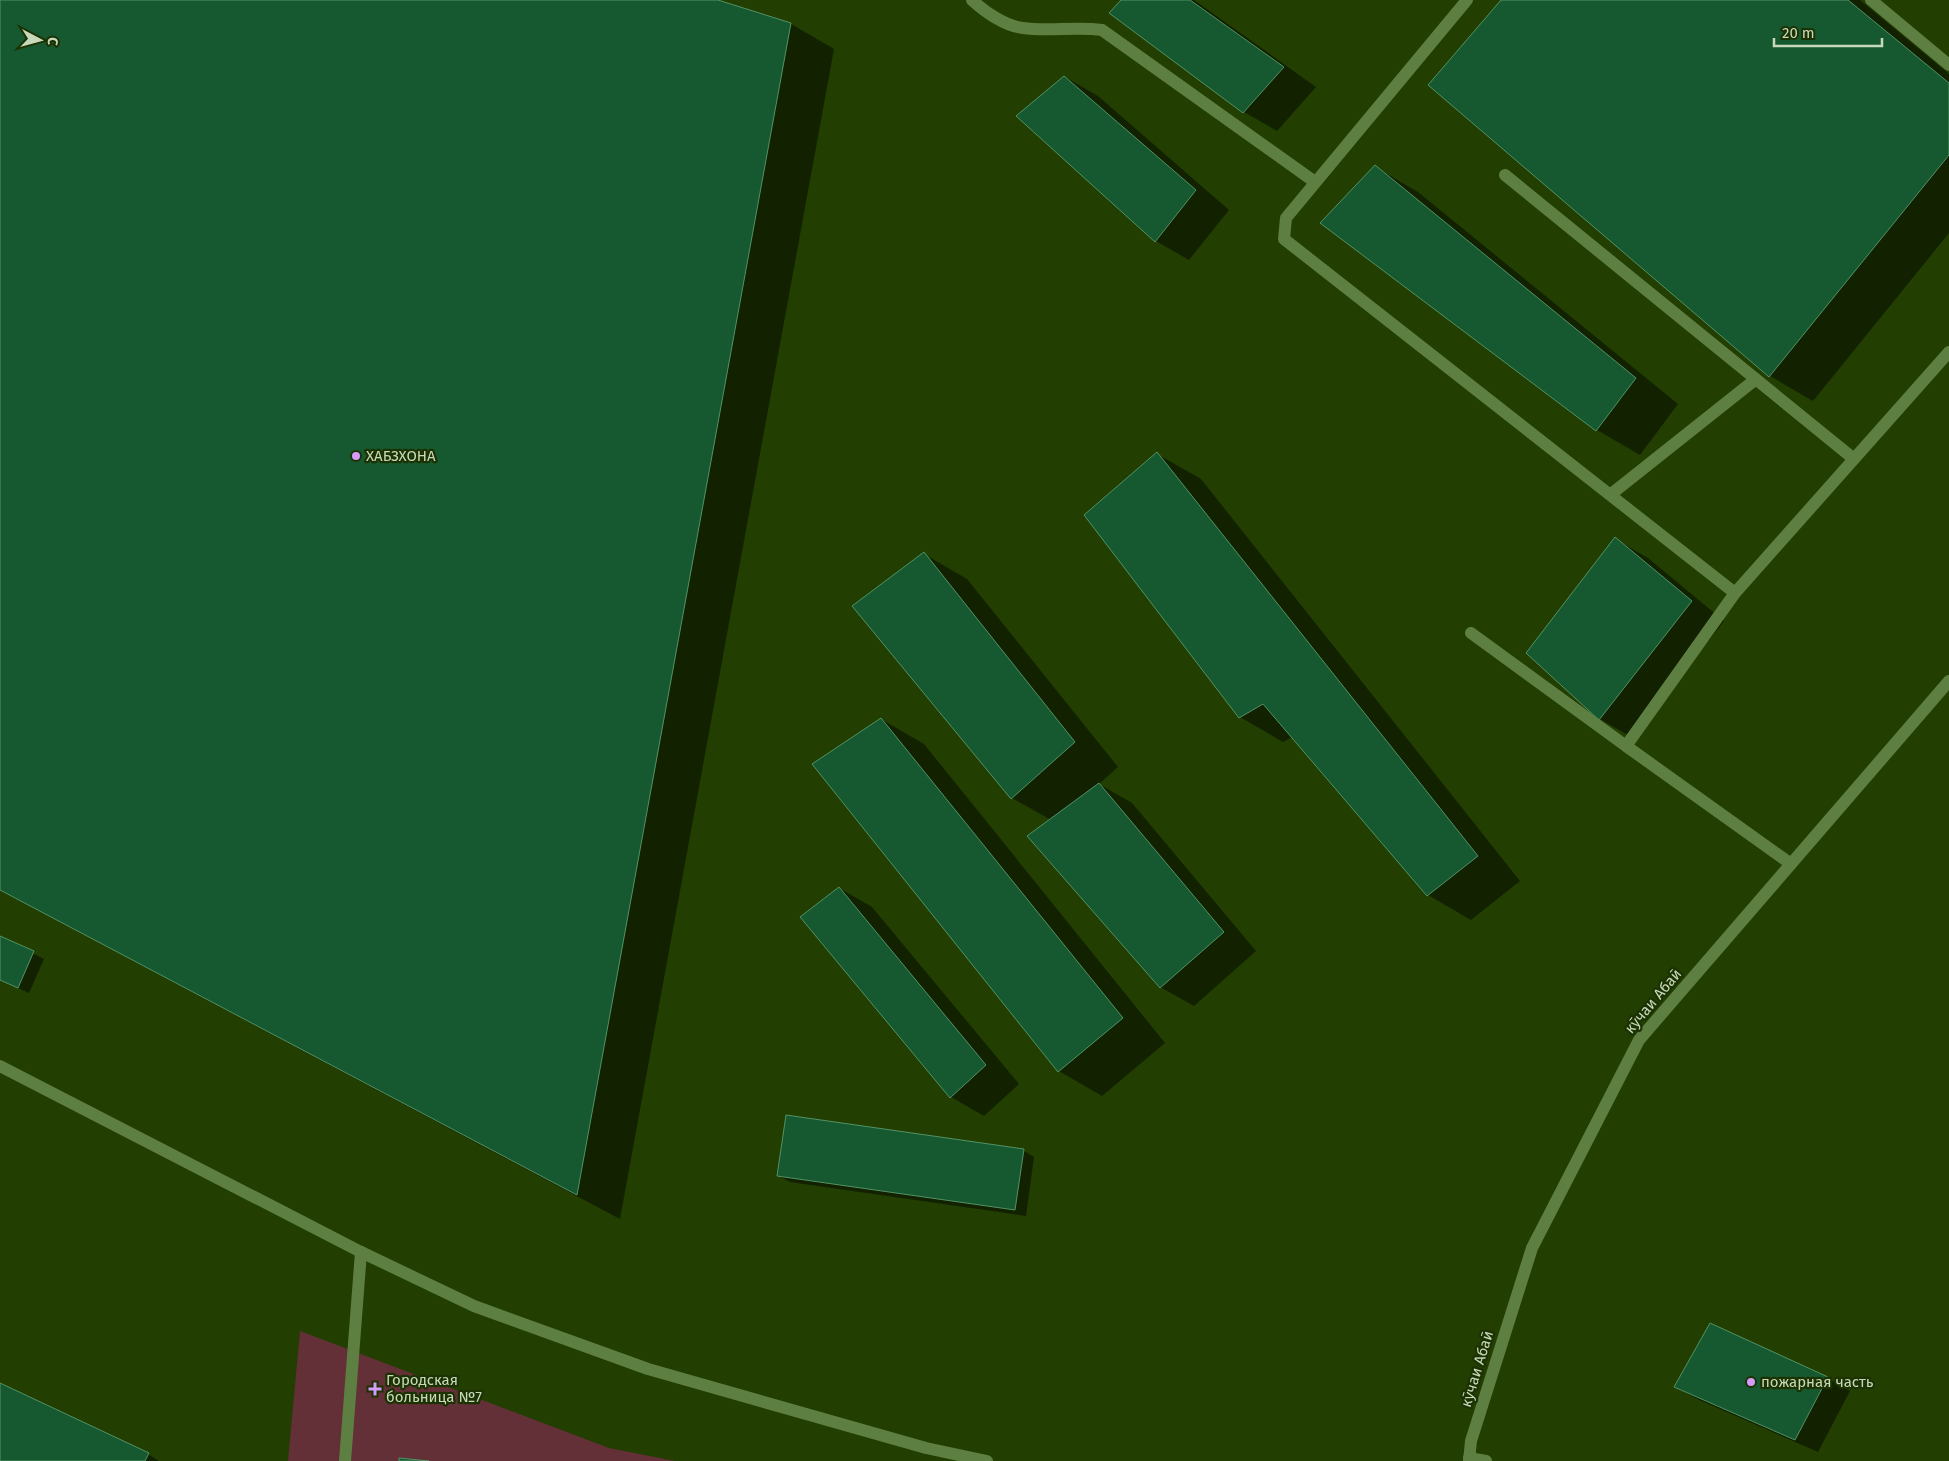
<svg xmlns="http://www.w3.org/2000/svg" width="1949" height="1461" viewBox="0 0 1949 1461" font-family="'Fira Sans',sans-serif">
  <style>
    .green { fill: #633037 }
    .shadow { fill: #0007 }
    .building { fill: #165930; stroke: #539265 }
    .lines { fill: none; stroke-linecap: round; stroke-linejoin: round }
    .service { stroke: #5e7f42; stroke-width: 12 }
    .minor { stroke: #5e7f42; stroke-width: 12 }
    .tertiary { stroke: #5e7f42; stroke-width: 12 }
    .poi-dot { fill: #d69bfa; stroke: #1c3203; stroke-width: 2 }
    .labels { text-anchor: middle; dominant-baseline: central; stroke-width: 4.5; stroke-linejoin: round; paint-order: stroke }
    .poi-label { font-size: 15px; fill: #c7d9ba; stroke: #1c3203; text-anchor: start }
    .street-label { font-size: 15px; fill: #c7d9ba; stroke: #1c3203 }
  </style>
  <rect width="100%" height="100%" fill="#223e00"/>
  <path class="green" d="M300 1331 609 1448 675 1461H288Z"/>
  <path class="shadow" d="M0 0H714L791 24 834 49 620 1219 0 890Z
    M1122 0H1194L1316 87 1277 131 1244 112 1111 13Z
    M1503 0H1860L1949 74V233L1813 401 1770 376Z
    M1065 77 1098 96 1229 210 1189 260 1156 241 1018 116Z
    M1375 167 1418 192 1678 404 1640 455 1597 430 1322 222Z
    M1157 454 1201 479 1520 881 1471 920 1428 895 1292 737 1283 742 1240 717Z
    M1615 539 1648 558 1724 621 1633 738 1600 719Z
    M924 554 967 579 1118 767 1099 784 1132 803 1256 951 1194 1006 1160 987 1051 820 1012 798Z
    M881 719 924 744 1165 1043 1102 1096 1059 1071Z
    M839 888 872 907 1019 1084 984 1116 951 1097Z
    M0 937 44 959 29 993 0 980Z
    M1024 1151 1034 1157 1026 1216 790 1182 779 1176Z
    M1711 1324 1827 1378 1850 1391 1818 1452 1697 1399 1675 1387Z
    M0 1384 148 1454 159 1461H0Z"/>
  <path class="building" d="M0 0H718L791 23 577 1195 0 890Z
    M1121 0H1190L1284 67 1243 113 1109 13Z
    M1501 0H1848L1949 83V155L1769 377 1428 85Z
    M1064 76 1196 190 1155 242 1016 116Z
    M1375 165 1636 378 1596 431 1320 223Z
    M1157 452 1478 856 1427 896 1263 704 1239 718 1084 515Z
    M1615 537 1692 601 1599 720 1526 653Z
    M924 552 1075 742 1011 799 852 606Z
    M881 718 1123 1018 1058 1072 812 764Z
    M1099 783 1224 932 1160 988 1027 836Z
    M839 887 986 1065 950 1098 800 917Z
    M0 936 34 951 18 988 0 980Z
    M786 1115 1024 1149 1015 1210 777 1176Z
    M1710 1323 1828 1377 1795 1440 1674 1387Z
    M0 1383 149 1453 145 1461H0Z
    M399 1458 429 1461H399Z"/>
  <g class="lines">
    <path class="service" d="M972 0C985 12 1005 26 1023 28 1049 32 1075 26 1102 30L1315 182
      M1467 0 1286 218 1284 239 1735 593
      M1871 0 1949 65
      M1505 175 1854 459
      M1610 495 1756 379
      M1471 633 1626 746
      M1791 864 1626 746 1735 593 1949 352
      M1469 1458 1486 1461
      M345 1461 361 1252"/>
    <path class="minor" d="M0 1066 361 1252 474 1306 648 1369 926 1448 987 1461"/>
    <path class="tertiary" d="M1469 1461 1471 1441 1532 1248 1639 1040 1949 681"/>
  </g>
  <g class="poi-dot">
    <circle cx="356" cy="456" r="5"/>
    <circle cx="1751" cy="1382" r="5"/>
    <path d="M372.5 1381.5h5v5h5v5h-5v5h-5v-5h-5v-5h5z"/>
  </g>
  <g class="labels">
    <g class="poi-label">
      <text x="366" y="456">ХАБЗХОНА</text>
      <text x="386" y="1380">Городская<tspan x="386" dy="17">больница №7</tspan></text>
      <text x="1761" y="1382">пожарная часть</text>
    </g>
    <g class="street-label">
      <text transform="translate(1653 1001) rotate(-50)">кӯчаи Абаӣ</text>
      <text transform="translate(1477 1369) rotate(-73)">кӯчаи Абаӣ</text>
    </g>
  </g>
  <g transform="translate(40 40) rotate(96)" stroke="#1c3203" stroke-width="4" paint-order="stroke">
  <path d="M0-4L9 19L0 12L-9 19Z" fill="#c7d9ba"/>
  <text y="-8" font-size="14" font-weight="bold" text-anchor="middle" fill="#c7d9ba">С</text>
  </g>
  <path d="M1774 38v8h108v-8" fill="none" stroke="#c7d9ba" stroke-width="2.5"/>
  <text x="1782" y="38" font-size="15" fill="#c7d9ba" stroke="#1c3203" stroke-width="4" paint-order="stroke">20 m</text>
</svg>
